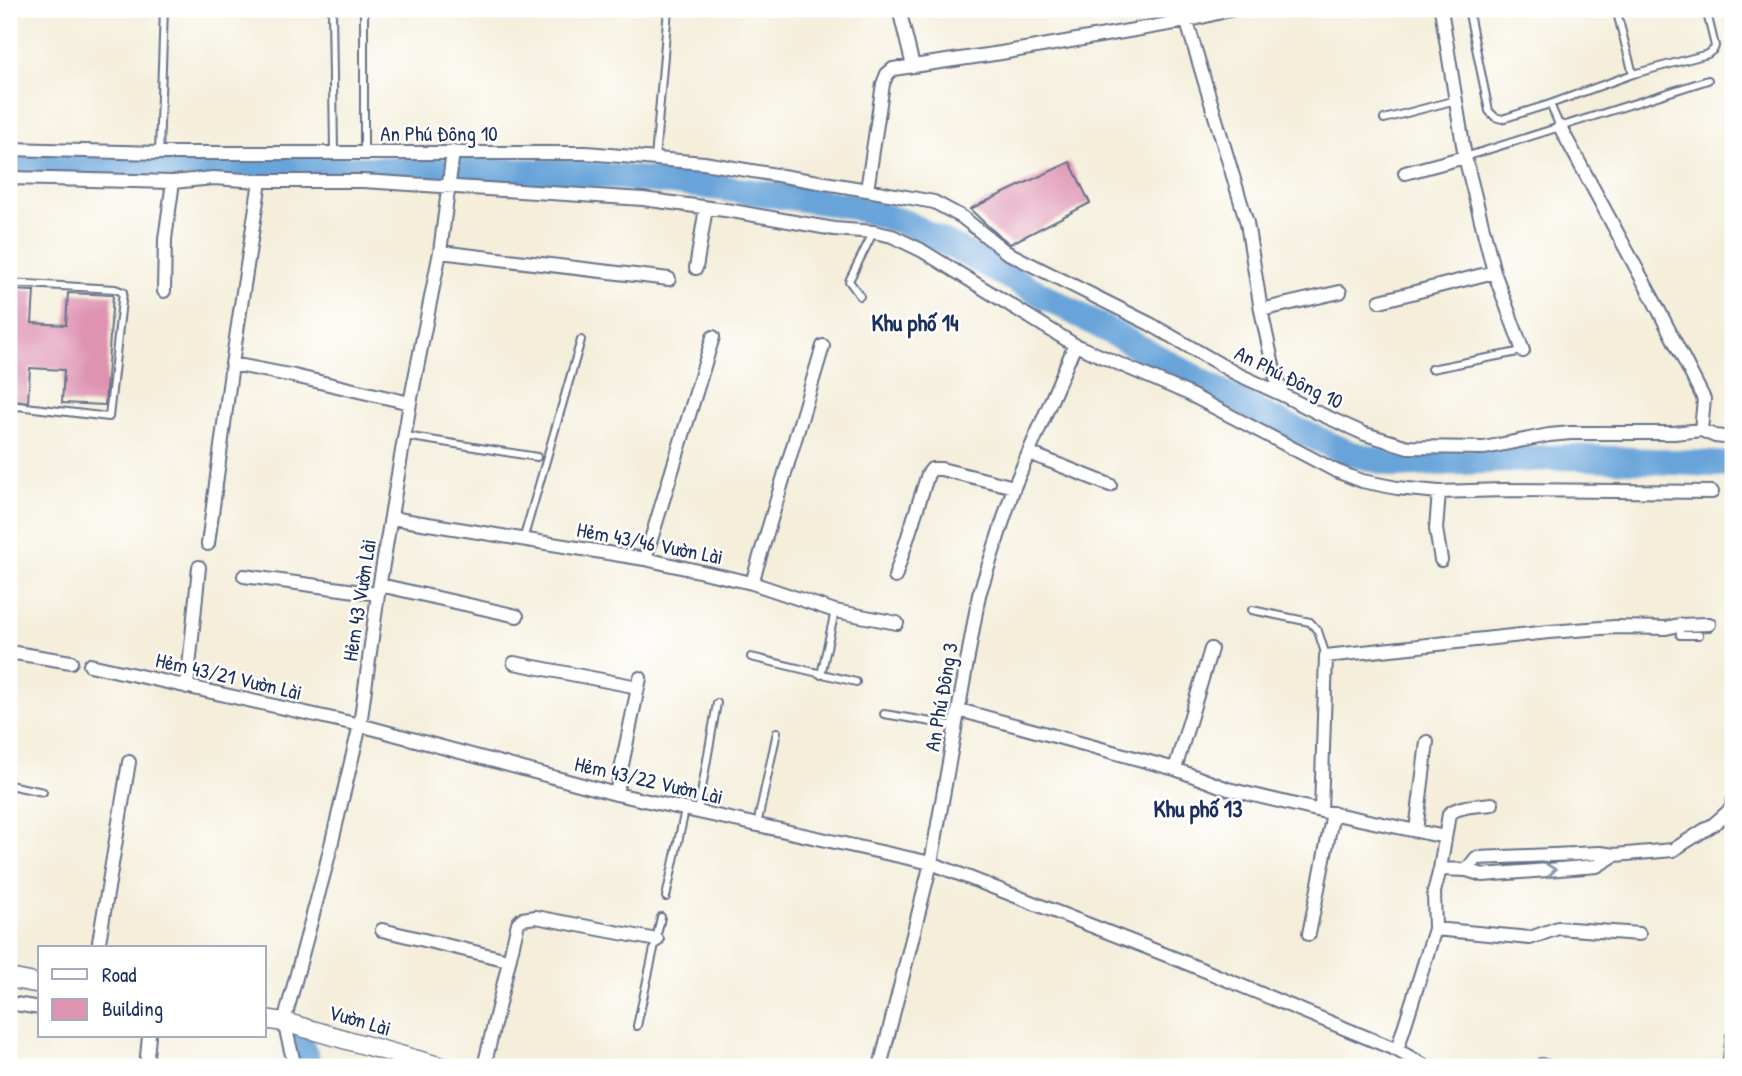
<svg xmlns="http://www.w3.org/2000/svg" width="1742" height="1076" viewBox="0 0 1742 1076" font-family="'Patrick Hand',sans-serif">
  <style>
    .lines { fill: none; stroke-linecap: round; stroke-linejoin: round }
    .river { stroke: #68a4d9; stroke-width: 26 }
    .building { fill: #de93b1 }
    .lane-casing { stroke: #677289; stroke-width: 10 }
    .street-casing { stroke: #677289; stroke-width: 16 }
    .secondary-casing { stroke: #677289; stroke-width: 21 }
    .lane { stroke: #fff; stroke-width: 6 }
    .street { stroke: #fff; stroke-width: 12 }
    .secondary { stroke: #fff; stroke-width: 18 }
    .oneway { stroke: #8d97ae }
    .labels { text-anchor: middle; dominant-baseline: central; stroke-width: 5; stroke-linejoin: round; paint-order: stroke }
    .street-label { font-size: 21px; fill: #1b2f5e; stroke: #fff }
    .neighbourhood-label { font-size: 23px; font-weight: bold; fill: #1b2f5e; stroke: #fff }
  </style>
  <rect width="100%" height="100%" fill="#fff"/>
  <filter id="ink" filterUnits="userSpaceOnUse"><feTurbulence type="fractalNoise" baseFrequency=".0143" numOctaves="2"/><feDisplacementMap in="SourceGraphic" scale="14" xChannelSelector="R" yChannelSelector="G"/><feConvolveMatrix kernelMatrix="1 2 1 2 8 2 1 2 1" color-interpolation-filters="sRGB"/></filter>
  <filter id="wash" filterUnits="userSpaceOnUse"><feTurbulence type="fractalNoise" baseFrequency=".00686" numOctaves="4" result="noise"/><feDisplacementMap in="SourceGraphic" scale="28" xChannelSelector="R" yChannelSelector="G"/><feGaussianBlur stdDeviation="1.57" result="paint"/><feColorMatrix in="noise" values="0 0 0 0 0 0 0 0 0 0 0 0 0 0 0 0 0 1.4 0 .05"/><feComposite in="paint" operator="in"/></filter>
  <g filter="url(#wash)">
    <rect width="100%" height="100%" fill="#f4eeda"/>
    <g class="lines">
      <path class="river" d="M9 163 561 172 681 183 768 194 850 206 906 223 961 251 1270 418 1349 453 1396 465 1571 457 1733 465
        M300 1043 310 1067"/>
    </g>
    <g id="blocks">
      <path class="building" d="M1070 162 1090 203 1010 244 990 228 970 209Z
        M9 290 34 291 32 323 66 325 68 293 113 295 105 405 62 403 64 370 30 368 28 402 9 399Z"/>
    </g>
  </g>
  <g filter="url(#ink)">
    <use href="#blocks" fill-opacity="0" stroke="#677289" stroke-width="2"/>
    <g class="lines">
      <g class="lane-casing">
        <path id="lane" d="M332 9 334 152
          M1468 9 1489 111 1495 117 1502 119 1550 104 1633 74 1708 54 1714 49 1715 46 1706 9
          M1616 9 1633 74
          M1550 104 1560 127
          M1384 119 1456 100
          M364 152V9
          M159 153 164 9
          M1465 157 1708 80
          M655 159 668 9
          M9 283 115 289 123 292 109 417 9 405
          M860 296 849 281 873 233
          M1431 369 1523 351
          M405 436 537 457
          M523 540 581 340
          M1252 610 1310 622 1318 631 1326 656
          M1679 625 1680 635H1699
          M751 657 856 682
          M821 675 835 611
          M884 714 956 726
          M9 785 43 792
          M698 811 717 703
          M757 825 777 732
          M666 897 685 810
          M637 1026 661 917"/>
      </g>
      <g class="street-casing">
        <path id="street" d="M899 9 913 66
          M1183 9 1247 223 1261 310 1275 375 1283 395
          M1441 9 1465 157 1494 272 1523 351
          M1560 127 1653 299 1704 399 1701 430
          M9 149 159 153H586L704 163 867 190 934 202 962 217 1006 252 1150 324 1235 373 1283 395 1316 412 1365 434 1408 447 1484 448 1549 435 1571 433H1674L1701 430 1715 436 1733 438
          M1405 173 1465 157
          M9 178 173 182 165 239 164 291
          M173 182 213 178 260 181H363L643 199 732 211 834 229 874 232 892 236 921 250 1075 345 1187 393 1336 471 1362 481 1397 488 1439 492 1503 490 1712 492
          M867 190 883 84 887 74 893 69 1001 53 1186 21 1233 9
          M440 252 669 279
          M696 268 706 208
          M1380 301 1494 272
          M1261 310 1340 292
          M232 364 294 376 410 403
          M1029 453 1110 485
          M1439 492 1436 529 1441 560
          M391 518 645 559 752 583 835 611 897 623
          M208 544 232 364 260 181
          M645 559 713 337
          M244 576 378 594
          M895 577 928 474 932 469H941L1014 487
          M752 583 823 346
          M380 585 517 616
          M9 652 71 662
          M514 663 638 687
          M90 665 360 725 616 794 931 863 1179 960 1397 1050 1427 1067
          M187 687 199 567
          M959 710 1175 769 1228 789 1321 811 1445 837
          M1175 769 1211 649
          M616 794 640 678
          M1321 811 1326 656 1549 632 1615 627 1666 628 1679 625 1709 624
          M1416 831 1427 742
          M1615 855 1673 850 1714 824 1731 809 1733 801
          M1440 869 1449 814C1460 805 1478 806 1492 804
          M1435 929 1530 938 1558 928 1639 934
          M382 930 508 960
          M1309 934 1333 813
          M98 948 129 762
          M9 1003 40 1008
          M1397 1050 1435 929 1434 892 1440 869 1467 870 1483 875 1597 866 1615 855 1600 853 1476 858 1467 870
          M1541 1065 1549 1067
          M146 1067 149 1036
          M295 1067 284 1022 326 866 360 725 378 594 410 403 440 252 453 152
          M484 1067 518 923 522 919 536 917 657 940
          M880 1067 931 863 979 595 1014 487 1075 345
          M1729 1067 1733 1035"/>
      </g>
      <g class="secondary-casing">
        <path id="secondary" d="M9 978 40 984
          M264 1019 284 1022 442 1067"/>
      </g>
      <use href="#lane" class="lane"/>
      <use href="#street" class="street"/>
      <use href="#secondary" class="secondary"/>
    </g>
    <defs><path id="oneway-chevron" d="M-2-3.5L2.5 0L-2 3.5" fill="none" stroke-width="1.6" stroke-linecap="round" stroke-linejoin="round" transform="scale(1.75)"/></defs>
    <use class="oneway" href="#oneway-chevron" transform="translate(1551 870) rotate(-5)"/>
  </g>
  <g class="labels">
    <g class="street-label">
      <text x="439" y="133">An Phú Đông 10</text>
      <text transform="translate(1289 377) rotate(26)">An Phú Đông 10</text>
      <text transform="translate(650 543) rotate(11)">Hẻm 43/46 Vườn Lài</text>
      <text transform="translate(359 600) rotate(-81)">Hẻm 43 Vườn Lài</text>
      <text transform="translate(229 676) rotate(13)">Hẻm 43/21 Vườn Lài</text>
      <text transform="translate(941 697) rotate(-80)">An Phú Đông 3</text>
      <text transform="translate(649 780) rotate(13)">Hẻm 43/22 Vườn Lài</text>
      <text transform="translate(360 1020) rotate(16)">Vườn Lài</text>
    </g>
    <g class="neighbourhood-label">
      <text x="915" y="322">Khu phố 14</text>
      <text x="1198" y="808">Khu phố 13</text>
    </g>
  </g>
  <rect width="1742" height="1076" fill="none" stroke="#fff" stroke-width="35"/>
  <rect x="38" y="946" width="228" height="91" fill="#ffffff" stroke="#a4acbf" stroke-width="2"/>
  <rect x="52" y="969" width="35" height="10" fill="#ffffff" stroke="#a4acbf" stroke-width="2"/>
  <text x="102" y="982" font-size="21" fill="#1b2f5e">Road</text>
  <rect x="52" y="999" width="35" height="21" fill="#de93b1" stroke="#a4acbf" stroke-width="2"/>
  <text x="102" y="1016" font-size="21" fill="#1b2f5e">Building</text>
</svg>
